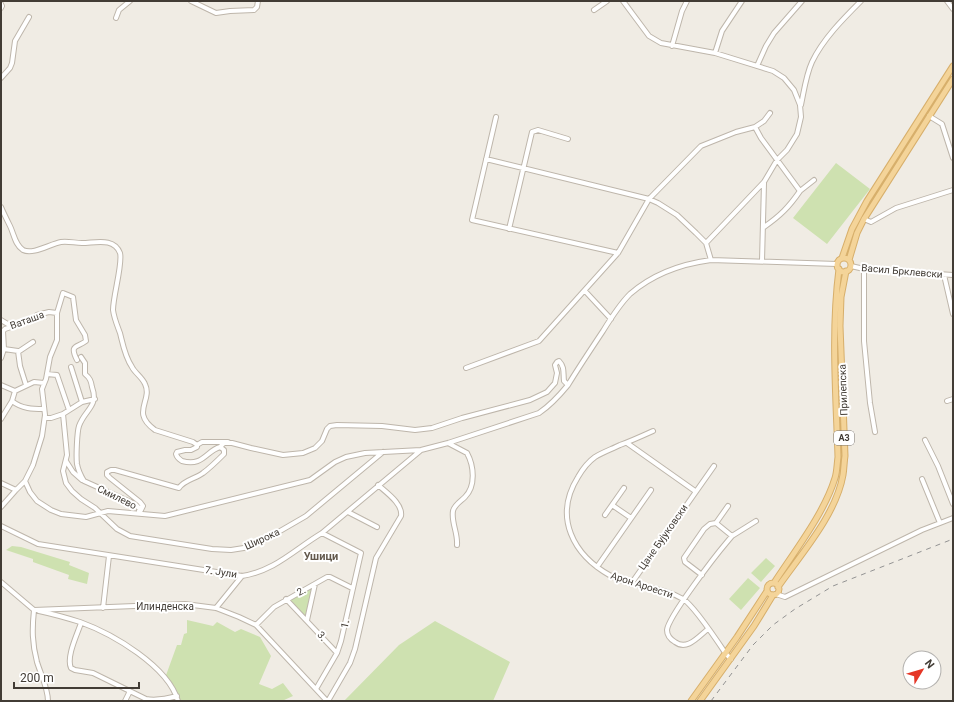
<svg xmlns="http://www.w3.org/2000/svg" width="954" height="702" viewBox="0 0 954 702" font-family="Roboto,sans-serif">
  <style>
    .green { fill: #cee1b0 }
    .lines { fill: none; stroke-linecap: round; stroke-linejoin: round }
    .minor-casing { stroke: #beb6ab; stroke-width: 6 }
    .major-casing { stroke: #d7af6b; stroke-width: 7 }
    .minor { stroke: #fff; stroke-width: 4 }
    .major { stroke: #f4d499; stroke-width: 5 }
    .rail { stroke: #939393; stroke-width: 1; stroke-dasharray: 5 5; stroke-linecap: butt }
    .labels { text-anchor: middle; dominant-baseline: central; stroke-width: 4; stroke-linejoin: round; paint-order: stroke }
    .shield { fill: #fff; stroke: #7b7672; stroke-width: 1 }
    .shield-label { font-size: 9px; font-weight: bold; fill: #423c35 }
    .street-label { font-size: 10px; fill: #423c35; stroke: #fff }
    .neighbourhood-label { font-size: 11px; font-weight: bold; fill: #63594d; stroke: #fff }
  </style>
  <rect width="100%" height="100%" fill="#f0ece4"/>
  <path class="green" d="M836 163 870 189 827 244 793 218Z
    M12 546 21 547 70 562 69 565 89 573 87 584 68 579 69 575 33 562V559L6 550Z
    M766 558 775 566 761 582 751 573Z
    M748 578 760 588 741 610 729 599Z
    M315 584 307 620 286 599Z
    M187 620 213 626 217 622 235 632 241 629 260 637 271 656 259 684 272 689 283 683 293 696 282 701H178L165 678 177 645H181L184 634 187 633Z
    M435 621 510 662 493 701H344L399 645Z"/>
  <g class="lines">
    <g class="minor-casing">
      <path id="minor" d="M191 1 216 13 230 11 254 10 257 7 258 1
        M623 1 649 36 661 43 715 53 773 71 784 78 794 90 800 105 801 117 797 134 787 150 777 160 764 182 706 243
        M947 1 953 9
        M1 4 2 6 1 8
        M594 10 607 1
        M116 18 119 10 130 1
        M672 46 682 11 687 1
        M715 53 722 31 742 1
        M757 66 766 46 774 33 802 1
        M1 78 10 68 12 63 15 41 29 17
        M801 105C804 91 806 75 812 62 823 39 843 19 861 1
        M929 116 942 124 953 158
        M496 117 472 220 618 253
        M755 127 761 138 800 191 814 180
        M486 159 649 199 658 203 677 215 696 233 706 243 711 260
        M1 207C4 214 7 220 10 226 14 234 15 245 23 250 33 255 50 244 61 242 68 241 75 243 82 243 95 243 114 237 120 253 123 263 113 296 113 310 114 318 117 325 120 333 123 345 125 357 132 367 135 373 142 377 145 384 153 401 130 412 155 430L193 442 197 445V447L191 450H185L177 452 176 454C177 458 179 459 182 461 203 467 206 451 220 447L224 450V454C217 461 210 468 203 473 195 479 184 480 179 488L115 470H111L107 472V475L110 478 140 502 143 506 141 510
        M864 219 871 222 896 208 953 190
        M764 227C780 216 789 207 800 191
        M509 229 532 132 538 130 568 139
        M762 261 764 183
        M851 266 864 269 953 275
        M864 269V341L870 403 875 432
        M944 275 953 314
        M585 291 611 319
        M1 320 11 326
        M4 349 18 351 20 366 26 385
        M18 352 33 342
        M81 357 85 363V374C90 378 91 381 92 387 99 407 85 409 79 426 77 432 76 457 77 464 78 470 81 476 84 481L135 504 141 510 139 511
        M1 358 4 349 3 331 5 329 31 320 37 315 49 312 57 313
        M71 367 82 402 63 414 67 455 63 471 66 483 72 491 81 499 95 508 117 529 130 536 212 549 231 550 250 547 268 538 306 516 383 452
        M466 368 539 341 618 253 649 199 701 146 736 132 755 127 764 121 770 113
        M47 374 57 375 69 410
        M1 385 15 391 34 382 44 383
        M15 391 12 401C22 409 33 409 44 409
        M947 401 953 399
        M82 402 95 399
        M45 418H51L63 414
        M1 419 12 401
        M653 431C642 436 631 441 620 445 612 449 603 452 595 457 588 462 582 470 578 477 553 517 573 555 611 576 633 588 661 586 683 599 693 605 718 642 726 654L731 659
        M925 440 938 466 953 504
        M448 443 467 453C474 466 476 486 465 497 461 501 454 505 453 511 451 522 458 533 457 545
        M627 443 695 491
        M197 445 202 442H228
        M220 447 224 443H232L251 448 283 455 303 453 315 448 322 441 327 429 330 426 337 425 382 426 415 430 432 428 462 418 530 400 547 392 555 383 557 373 555 365 557 362 559 361C565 367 563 373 564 381L568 385
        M66 461 73 472 82 480
        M922 479 940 523
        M25 481 30 492 37 501 51 510 61 514 86 517 108 511 165 516 310 480 335 462 346 457 365 453 421 450 448 443 539 413C551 405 559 396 568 385 579 367 591 349 603 331 611 318 619 305 630 294 653 274 681 264 711 260L837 264
        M1 483 16 490
        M612 505 631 518
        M1 507 16 490 25 481 33 465 42 436 45 415 42 389 46 379 50 357 57 340V313L63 293 73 297 76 320 85 335 86 341C77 348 69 344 77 360
        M348 512 377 527
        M605 515 624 488
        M716 523 728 506
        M1 526 38 544 242 576C275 571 295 549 322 533L420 451
        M597 567 651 490
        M702 575 685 562 684 558 704 529 710 524 716 523 732 536
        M1 582 34 610 185 604 216 608 239 617 256 625 327 701
        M631 584 714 466
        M776 594 785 597 922 530 953 518
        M286 599 337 653
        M103 608 109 556
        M216 608 242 576
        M34 610C32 629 32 643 37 662 41 675 48 688 48 701
        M39 611C53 614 67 618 80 622 113 634 168 666 178 701
        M307 620 315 584
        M81 623C77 635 66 657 71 668L75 670 93 673 146 699C157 701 166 699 177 696
        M256 625 274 607 327 577H330L352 588
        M708 629C698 637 687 651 675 642 670 639 667 635 667 630 668 617 716 555 727 542L732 536 756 521
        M316 689 337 653 341 641 361 553 322 533
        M125 701 130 691
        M328 701 350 663 355 649 376 558 401 516C403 504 387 493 378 485"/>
    </g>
    <g class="major-casing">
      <path id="major" d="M842 258 852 229 867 201 953 66
        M837 265a7 7 0 1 1 14 0a7 7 0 1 1-14 0Z
        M849 260 857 233 864 219 953 79
        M774 583C794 552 824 514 835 478 837 472 837 464 838 457 836 395 831 331 839 269
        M767 589a6 6 0 1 1 12 0a6 6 0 1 1-12 0Z
        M778 587C801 554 836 515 843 475 844 469 844 462 845 456L840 326 841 297 846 271
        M691 701 737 637 767 591
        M700 701 754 626 773 595"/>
    </g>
    <use href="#minor" class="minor"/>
    <use href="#major" class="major"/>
    <path class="rail" d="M711 701 753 645 773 625 795 609 833 586 953 539"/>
  </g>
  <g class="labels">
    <rect class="shield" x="834" y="431" width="20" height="14" rx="3"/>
    <g class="shield-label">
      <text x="844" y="438">A3</text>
    </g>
    <g class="street-label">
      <text transform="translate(902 271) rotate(5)">Васил Брклевски</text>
      <text transform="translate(27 320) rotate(-20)">Ваташа</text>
      <text transform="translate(843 390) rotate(-92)">Прилепска</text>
      <text transform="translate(117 497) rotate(26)">Смилево</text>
      <text transform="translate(663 537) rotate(-55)">Цане Бујуковски</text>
      <text transform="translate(262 539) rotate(-25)">Широка</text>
      <text transform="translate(221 572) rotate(9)">7. Јули</text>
      <text transform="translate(642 585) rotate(18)">Арон Ароести</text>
      <text transform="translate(301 591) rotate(-27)">2.</text>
      <text x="165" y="606">Илинденска</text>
      <text transform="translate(345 624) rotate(-78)">1.</text>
      <text transform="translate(322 636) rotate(47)">3.</text>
    </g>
    <g class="neighbourhood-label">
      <text x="321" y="556">Ушици</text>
    </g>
  </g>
  <rect width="954" height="702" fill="none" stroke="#423c35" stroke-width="4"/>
  <g transform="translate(922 670) rotate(52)"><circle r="19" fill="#ffffff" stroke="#b3b1ae"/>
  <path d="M0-3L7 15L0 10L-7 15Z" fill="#e53626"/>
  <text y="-6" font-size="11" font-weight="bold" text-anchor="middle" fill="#423c35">N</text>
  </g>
  <path d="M14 682v6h125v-6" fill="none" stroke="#423c35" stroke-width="2"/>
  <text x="20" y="682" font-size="12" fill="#423c35" stroke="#ffffff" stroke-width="3" paint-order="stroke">200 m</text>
</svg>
